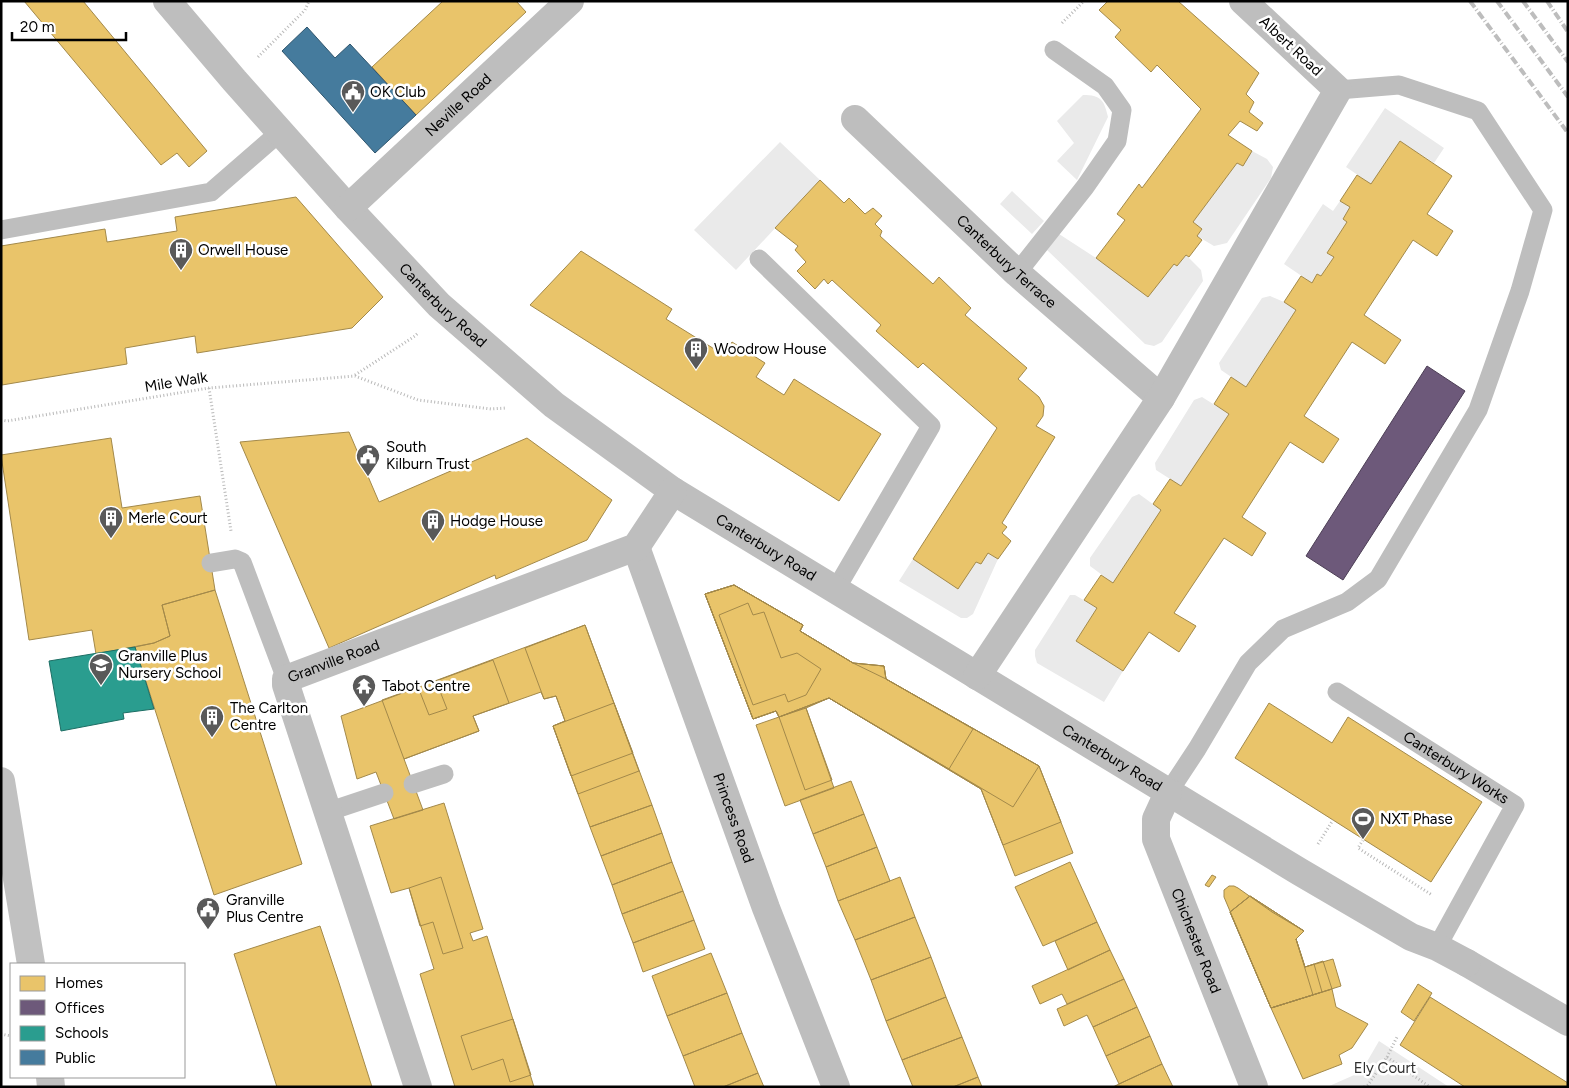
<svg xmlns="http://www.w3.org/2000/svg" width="1569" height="1088" viewBox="0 0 1569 1088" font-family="Figtree,sans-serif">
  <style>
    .green { fill: #eaeaea }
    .homes { fill: #e9c46a; stroke: #a3894a }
    .offices { fill: #6d597a; stroke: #4c3e55 }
    .schools { fill: #2a9d8f; stroke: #1d6e64 }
    .public { fill: #457b9d; stroke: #30566e }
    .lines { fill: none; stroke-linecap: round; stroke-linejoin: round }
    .path { stroke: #b8b8b8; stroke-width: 3; stroke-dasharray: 1 2.5; stroke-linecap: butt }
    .service { stroke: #bebebe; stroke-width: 19 }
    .pedestrian { stroke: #bebebe; stroke-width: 28 }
    .minor { stroke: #bebebe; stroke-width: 28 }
    .secondary { stroke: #c1c1c1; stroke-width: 28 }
    .rail { stroke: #bdbdbd; stroke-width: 4; stroke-dasharray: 8 2.5 1 2.5; stroke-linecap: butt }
    .labels { text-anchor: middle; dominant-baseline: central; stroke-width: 5; stroke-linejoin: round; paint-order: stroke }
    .street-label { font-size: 15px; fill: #000; stroke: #fff }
    .poi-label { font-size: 15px; fill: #000; stroke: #fff; text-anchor: start }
    .park-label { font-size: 15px; fill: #2f2f2f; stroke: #fff }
  </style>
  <rect width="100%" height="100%" fill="#fff"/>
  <path class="green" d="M1083 95C1101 95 1104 100 1108 117L1077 180 1057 161 1074 143 1057 121Z
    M1385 108 1444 148 1434 163 1400 141 1371 184 1346 167Z
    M780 142 820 180 736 270 694 230Z
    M1252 151 1267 159 1273 167 1271 178 1227 243 1214 246 1197 236 1202 229 1193 222 1237 163 1243 166Z
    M1012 191 1044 221 1032 234 1000 204Z
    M1340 201 1350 207 1343 219 1347 222 1327 253 1334 257 1321 276 1317 274 1312 283 1284 264 1323 204 1333 211Z
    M1059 234 1096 258 1148 297 1174 264 1177 266 1186 255 1201 270 1203 281 1162 342 1154 346 1145 344 1047 250Z
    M1270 296 1284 302 1296 310 1246 387 1221 370 1219 363 1262 298Z
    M1202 397 1229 414 1181 486 1156 470 1155 463 1194 400Z
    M1139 494 1161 510 1113 583 1090 566V558L1132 497Z
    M988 553 998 559 973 614 967 618H961L899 581 913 559 958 588 976 562 981 564Z
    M1070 595H1075L1097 608 1076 641 1123 671 1104 702 1037 663 1035 656V650Z
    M1379 1041 1449 1087H1327L1361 1072Z"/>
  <path class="homes" d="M24 1H83L207 151 189 167 177 153 161 165Z
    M443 1H516L526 12 416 115 372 67Z
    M1108 1H1178L1259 73 1246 94 1254 102 1249 112 1263 123 1257 131 1240 121 1228 135 1252 151 1243 166 1237 163 1193 222 1202 229 1197 236 1202 240 1189 257 1186 255 1177 266 1174 264 1148 297 1096 258 1125 220 1117 214 1139 184 1142 188 1201 109 1157 65 1151 72 1115 37 1121 30 1099 10Z
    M1400 141 1452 176 1427 214 1453 231 1437 256 1413 240 1364 315 1401 340 1385 364 1352 342 1304 416 1339 439 1323 463 1290 442 1242 517 1266 533 1252 556 1224 538 1174 613 1196 626 1179 652 1149 632 1123 671 1076 641 1097 608 1084 600 1101 575 1113 583 1161 510 1153 504 1170 479 1181 486 1229 414 1214 404 1231 377 1246 387 1296 310 1284 302 1301 276 1312 283 1317 274 1321 276 1334 257 1327 253 1347 222 1343 219 1350 207 1340 201 1357 175 1371 184Z
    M820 180 844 203 849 198 865 214 873 208 882 216 875 224 882 231 880 236 933 284 939 277 971 308 965 315 1027 368 1018 379 1039 397 1044 406 1043 416 1036 426 1055 437 1002 523 1007 527 1002 533 1011 541 998 559 988 553 981 564 976 562 958 589 913 559 997 428 923 363 918 368 876 331 881 325 832 280 828 284 824 279 815 289 797 271 806 262 795 250 798 246 775 228Z
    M296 197 383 297 352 328 197 353 195 336 125 348 127 364 2 385 1 246 105 229 107 242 177 231 175 217Z
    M581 251 672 309 666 319 724 355 732 342 765 363 756 377 784 395 794 379 881 434 839 501 530 305Z
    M349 432 379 502 527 438 612 500 587 540 496 579 495 575 329 648 240 442Z
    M111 438 122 508 200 496 215 590 162 605 170 636 154 643 96 654 92 630 29 640 1 455Z
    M734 585 803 625 800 631 853 663 884 666 886 679 1039 766 1073 853 1015 876 981 789 829 698 806 708 834 788 785 806 756 725 779 717 776 711 753 719 705 594Z
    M734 585 803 625 800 631 853 663 886 679 973 729 949 769 829 698 779 717 776 711 753 719 705 594Z
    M734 585 803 625 800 631 853 663 884 666 886 679 1039 766 1013 807 829 698 779 717 776 711 753 719 705 594Z
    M734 585 803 625 800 631 853 663 884 666 886 679 1039 766 1061 822 1003 845 981 789 829 698 779 717 776 711 753 719 705 594Z
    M215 590 302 864 214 895 135 647 154 643 170 636 162 605Z
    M748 603 753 615 764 612 781 658 797 653 821 669 806 695 788 702 785 694 753 705 719 615Z
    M585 625 639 771 578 794 553 726 565 721 556 696 544 699 525 648Z
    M585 625 652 805 590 827 553 726 565 721 556 696 544 699 541 692 473 716 479 731 404 759 423 810 394 819 376 772 357 779 341 716Z
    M493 660 509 703 473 716 479 731 404 759 382 700 418 687 429 715 447 709 436 681Z
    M614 703 633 753 571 776 553 726Z
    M1269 703 1332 743 1348 717 1482 802 1431 882 1235 758Z
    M806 708 832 780 805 790 779 717Z
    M851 781 864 814 813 834 800 800Z
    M444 803 483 929 470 933 473 941 487 936 534 1087H455L420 974 434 969 409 888 391 893 370 826Z
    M652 805 662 833 601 856 590 827Z
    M864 814 877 847 826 867 813 834Z
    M662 833 672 862 612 885 601 856Z
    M877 847 890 881 838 901 826 867Z
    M672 862 683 891 622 914 612 885Z
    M1070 862 1097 922 1043 946 1015 887Z
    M1212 875 1216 877 1209 887 1205 885Z
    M441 877 463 948 443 954 433 922 420 926 409 888Z
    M900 877 915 917 855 940 838 901Z
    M1229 886H1234L1238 888 1272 912 1304 931 1296 939 1305 967 1333 959 1341 986 1271 1008 1224 897V890Z
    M683 891 694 920 633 943 622 914Z
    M1250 896 1304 931 1296 939 1313 995 1271 1008 1230 912Z
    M1250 896 1304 931 1296 939 1305 967 1314 964 1322 992 1271 1008 1230 912Z
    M1250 896 1304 931 1296 939 1305 967 1323 961 1332 989 1271 1008 1230 912Z
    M915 917 931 957 871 980 855 940Z
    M694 920 705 949 643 972 633 943Z
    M1097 922 1110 950 1068 970 1055 941Z
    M320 926 339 983 372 1087H277L234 954Z
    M1110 950 1124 979 1067 1004 1062 994 1040 1004 1032 986Z
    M711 953 727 993 667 1016 652 976Z
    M931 957 946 997 886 1021 871 980Z
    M1124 979 1137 1007 1093 1027 1087 1015 1064 1026 1057 1009Z
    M1418 984 1432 993 1414 1021 1401 1012Z
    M1332 989 1336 1007 1368 1024 1352 1048 1339 1055 1342 1064 1303 1079 1271 1008Z
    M727 993 742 1033 683 1056 667 1016Z
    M946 997 962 1037 902 1060 886 1021Z
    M1430 997 1568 1083V1087H1465L1400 1045Z
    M1137 1007 1150 1036 1106 1056 1093 1027Z
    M513 1019 531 1075 510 1082 503 1059 472 1070 461 1036Z
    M742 1033 758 1073 723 1087H695L683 1056Z
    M1150 1036 1162 1064 1119 1084 1106 1056Z
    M962 1037 978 1077 953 1087H913L902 1060Z
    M1162 1064 1173 1087H1113L1119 1084Z
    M758 1073 764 1087H723Z
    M978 1077 982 1087H953Z"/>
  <path class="offices" d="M1427 366 1465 391 1343 580 1306 556Z"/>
  <path class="schools" d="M135 647 154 709 123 713 124 719 61 731 49 661Z"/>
  <path class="public" d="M307 27 335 58 350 44 416 115 375 153 282 51Z"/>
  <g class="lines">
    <path class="path" d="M1062 23 1084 1
      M258 57 305 10 309 1
      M355 375 415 336 418 333
      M209 388 231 531
      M1 420 7 421 209 388 355 376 418 400 491 409 506 408
      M1363 840 1358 848 1432 895
      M1318 844 1333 820
      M1 1034 11 1036
      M1387 1057 1397 1037
      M1364 1087 1368 1085 1387 1057 1430 1087"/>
    <g class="service">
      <path d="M1 230 211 192 280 132"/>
      <path d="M759 259 931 426 836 589"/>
      <path d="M1017 273 1085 187 1117 141 1122 110 1105 86 1054 50"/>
      <path d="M211 563 235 559 242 562 286 679"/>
      <path id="s1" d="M1337 692 1515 805 1437 947"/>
      <path d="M413 784 444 774"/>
      <path d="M1168 793 1197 749 1248 663 1283 629 1347 602 1378 579 1478 410 1520 291 1543 210 1478 111 1399 85 1338 90"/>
      <path d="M327 812 384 793"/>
    </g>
    <path class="pedestrian" d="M1467 963 1568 1022"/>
    <g class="minor">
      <path id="s2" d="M167 1 234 80 348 208 439 305 554 405 673 491 1300 872 1411 937 1437 947 1467 963"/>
      <path id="s3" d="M855 119 1017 273 1161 398"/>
      <path id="s4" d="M348 208 570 1"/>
      <path id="s5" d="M636 547 766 908 836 1087"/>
      <path d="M977 676 1161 398 1338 90 1243 1"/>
      <path id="s6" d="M1168 793 1156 819V839L1254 1087"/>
      <path id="s7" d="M418 1087 286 685V679L636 547 673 491"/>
    </g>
    <path class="secondary" d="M1 781 31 964
      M50 1077 51 1087"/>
    <path class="rail" d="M1470 1 1568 133
      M1497 1 1568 97
      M1523 1 1568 62
      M1547 1 1568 32"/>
  </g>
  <defs>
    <g id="civic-pin" transform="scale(1.25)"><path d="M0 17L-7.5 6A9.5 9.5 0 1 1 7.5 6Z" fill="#595959" stroke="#fff"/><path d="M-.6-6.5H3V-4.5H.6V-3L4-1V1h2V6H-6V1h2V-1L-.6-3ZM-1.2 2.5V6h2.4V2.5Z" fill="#fff"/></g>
    <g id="building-pin" transform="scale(1.25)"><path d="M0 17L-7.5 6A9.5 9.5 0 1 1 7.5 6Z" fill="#595959" stroke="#fff"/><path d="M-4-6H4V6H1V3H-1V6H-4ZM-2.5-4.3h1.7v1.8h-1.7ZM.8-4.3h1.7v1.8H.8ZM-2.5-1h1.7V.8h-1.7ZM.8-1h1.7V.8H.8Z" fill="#fff"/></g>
    <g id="school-pin" transform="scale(1.25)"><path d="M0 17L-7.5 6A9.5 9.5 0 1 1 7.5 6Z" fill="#595959" stroke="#fff"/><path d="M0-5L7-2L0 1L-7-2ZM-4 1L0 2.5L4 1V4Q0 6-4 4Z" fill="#fff"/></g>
    <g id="temple-pin" transform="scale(1.25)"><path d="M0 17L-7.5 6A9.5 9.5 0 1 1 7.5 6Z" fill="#595959" stroke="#fff"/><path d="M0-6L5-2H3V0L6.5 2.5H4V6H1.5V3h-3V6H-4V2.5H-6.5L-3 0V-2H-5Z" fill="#fff"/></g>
    <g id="stadium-pin" transform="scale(1.25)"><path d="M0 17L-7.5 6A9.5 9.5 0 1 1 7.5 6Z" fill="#595959" stroke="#fff"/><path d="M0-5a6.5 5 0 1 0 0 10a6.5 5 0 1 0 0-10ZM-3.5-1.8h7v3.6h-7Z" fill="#fff"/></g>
  </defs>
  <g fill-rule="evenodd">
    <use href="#civic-pin" x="353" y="92"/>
    <use href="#building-pin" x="181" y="250"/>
    <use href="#building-pin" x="696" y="349"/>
    <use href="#civic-pin" x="368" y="456"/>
    <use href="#building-pin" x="111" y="518"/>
    <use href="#building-pin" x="433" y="521"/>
    <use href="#school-pin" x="101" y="665"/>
    <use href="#temple-pin" x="364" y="686"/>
    <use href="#building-pin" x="212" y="717"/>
    <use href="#stadium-pin" x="1363" y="819"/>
    <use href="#civic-pin" x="208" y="909"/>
  </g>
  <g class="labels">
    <g class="street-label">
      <text transform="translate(1291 46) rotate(43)">Albert Road</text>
      <text stroke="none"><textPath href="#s4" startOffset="151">Neville Road</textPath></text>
      <text stroke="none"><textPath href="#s3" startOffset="208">Canterbury Terrace</textPath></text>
      <text stroke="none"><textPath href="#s2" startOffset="411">Canterbury Road</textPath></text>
      <text transform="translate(176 382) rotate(-9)">Mile Walk</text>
      <text stroke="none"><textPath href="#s2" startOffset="816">Canterbury Road</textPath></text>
      <text stroke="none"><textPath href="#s7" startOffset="480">Granville Road</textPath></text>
      <text stroke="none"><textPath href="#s2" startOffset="1221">Canterbury Road</textPath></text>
      <text stroke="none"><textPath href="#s1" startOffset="141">Canterbury Works</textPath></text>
      <text stroke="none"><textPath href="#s5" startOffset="288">Princess Road</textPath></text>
      <text stroke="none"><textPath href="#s6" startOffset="158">Chichester Road</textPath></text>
    </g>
    <g class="poi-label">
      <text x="370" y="92">OK Club</text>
      <text x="198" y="250">Orwell House</text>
      <text x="714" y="349">Woodrow House</text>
      <text x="386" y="447">South<tspan x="386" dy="17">Kilburn Trust</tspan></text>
      <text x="128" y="518">Merle Court</text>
      <text x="450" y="521">Hodge House</text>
      <text x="118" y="656">Granville Plus<tspan x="118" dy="17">Nursery School</tspan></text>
      <text x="382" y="686">Tabot Centre</text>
      <text x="230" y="708">The Carlton<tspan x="230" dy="17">Centre</tspan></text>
      <text x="1380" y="819">NXT Phase</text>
      <text x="226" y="900">Granville<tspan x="226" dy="17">Plus Centre</tspan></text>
    </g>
    <g class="park-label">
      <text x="1385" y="1068">Ely Court</text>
    </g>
  </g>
  <rect width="1569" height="1088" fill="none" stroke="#000000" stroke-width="5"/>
  <rect x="10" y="963" width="175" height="115" fill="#ffffff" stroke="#999999"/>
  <rect x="20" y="976" width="25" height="15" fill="#e9c46a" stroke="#999999"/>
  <text x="55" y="988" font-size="15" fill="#000000">Homes</text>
  <rect x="20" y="1000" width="25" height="15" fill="#6d597a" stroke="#999999"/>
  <text x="55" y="1013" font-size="15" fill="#000000">Offices</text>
  <rect x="20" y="1026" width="25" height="15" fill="#2a9d8f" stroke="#999999"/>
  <text x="55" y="1038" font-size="15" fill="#000000">Schools</text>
  <rect x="20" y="1050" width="25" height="15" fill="#457b9d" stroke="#999999"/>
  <text x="55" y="1063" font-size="15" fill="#000000">Public</text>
  <path d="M12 32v8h114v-8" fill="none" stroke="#000000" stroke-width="2.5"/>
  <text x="20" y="32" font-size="15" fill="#000000" stroke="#ffffff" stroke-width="4" paint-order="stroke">20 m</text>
</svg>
